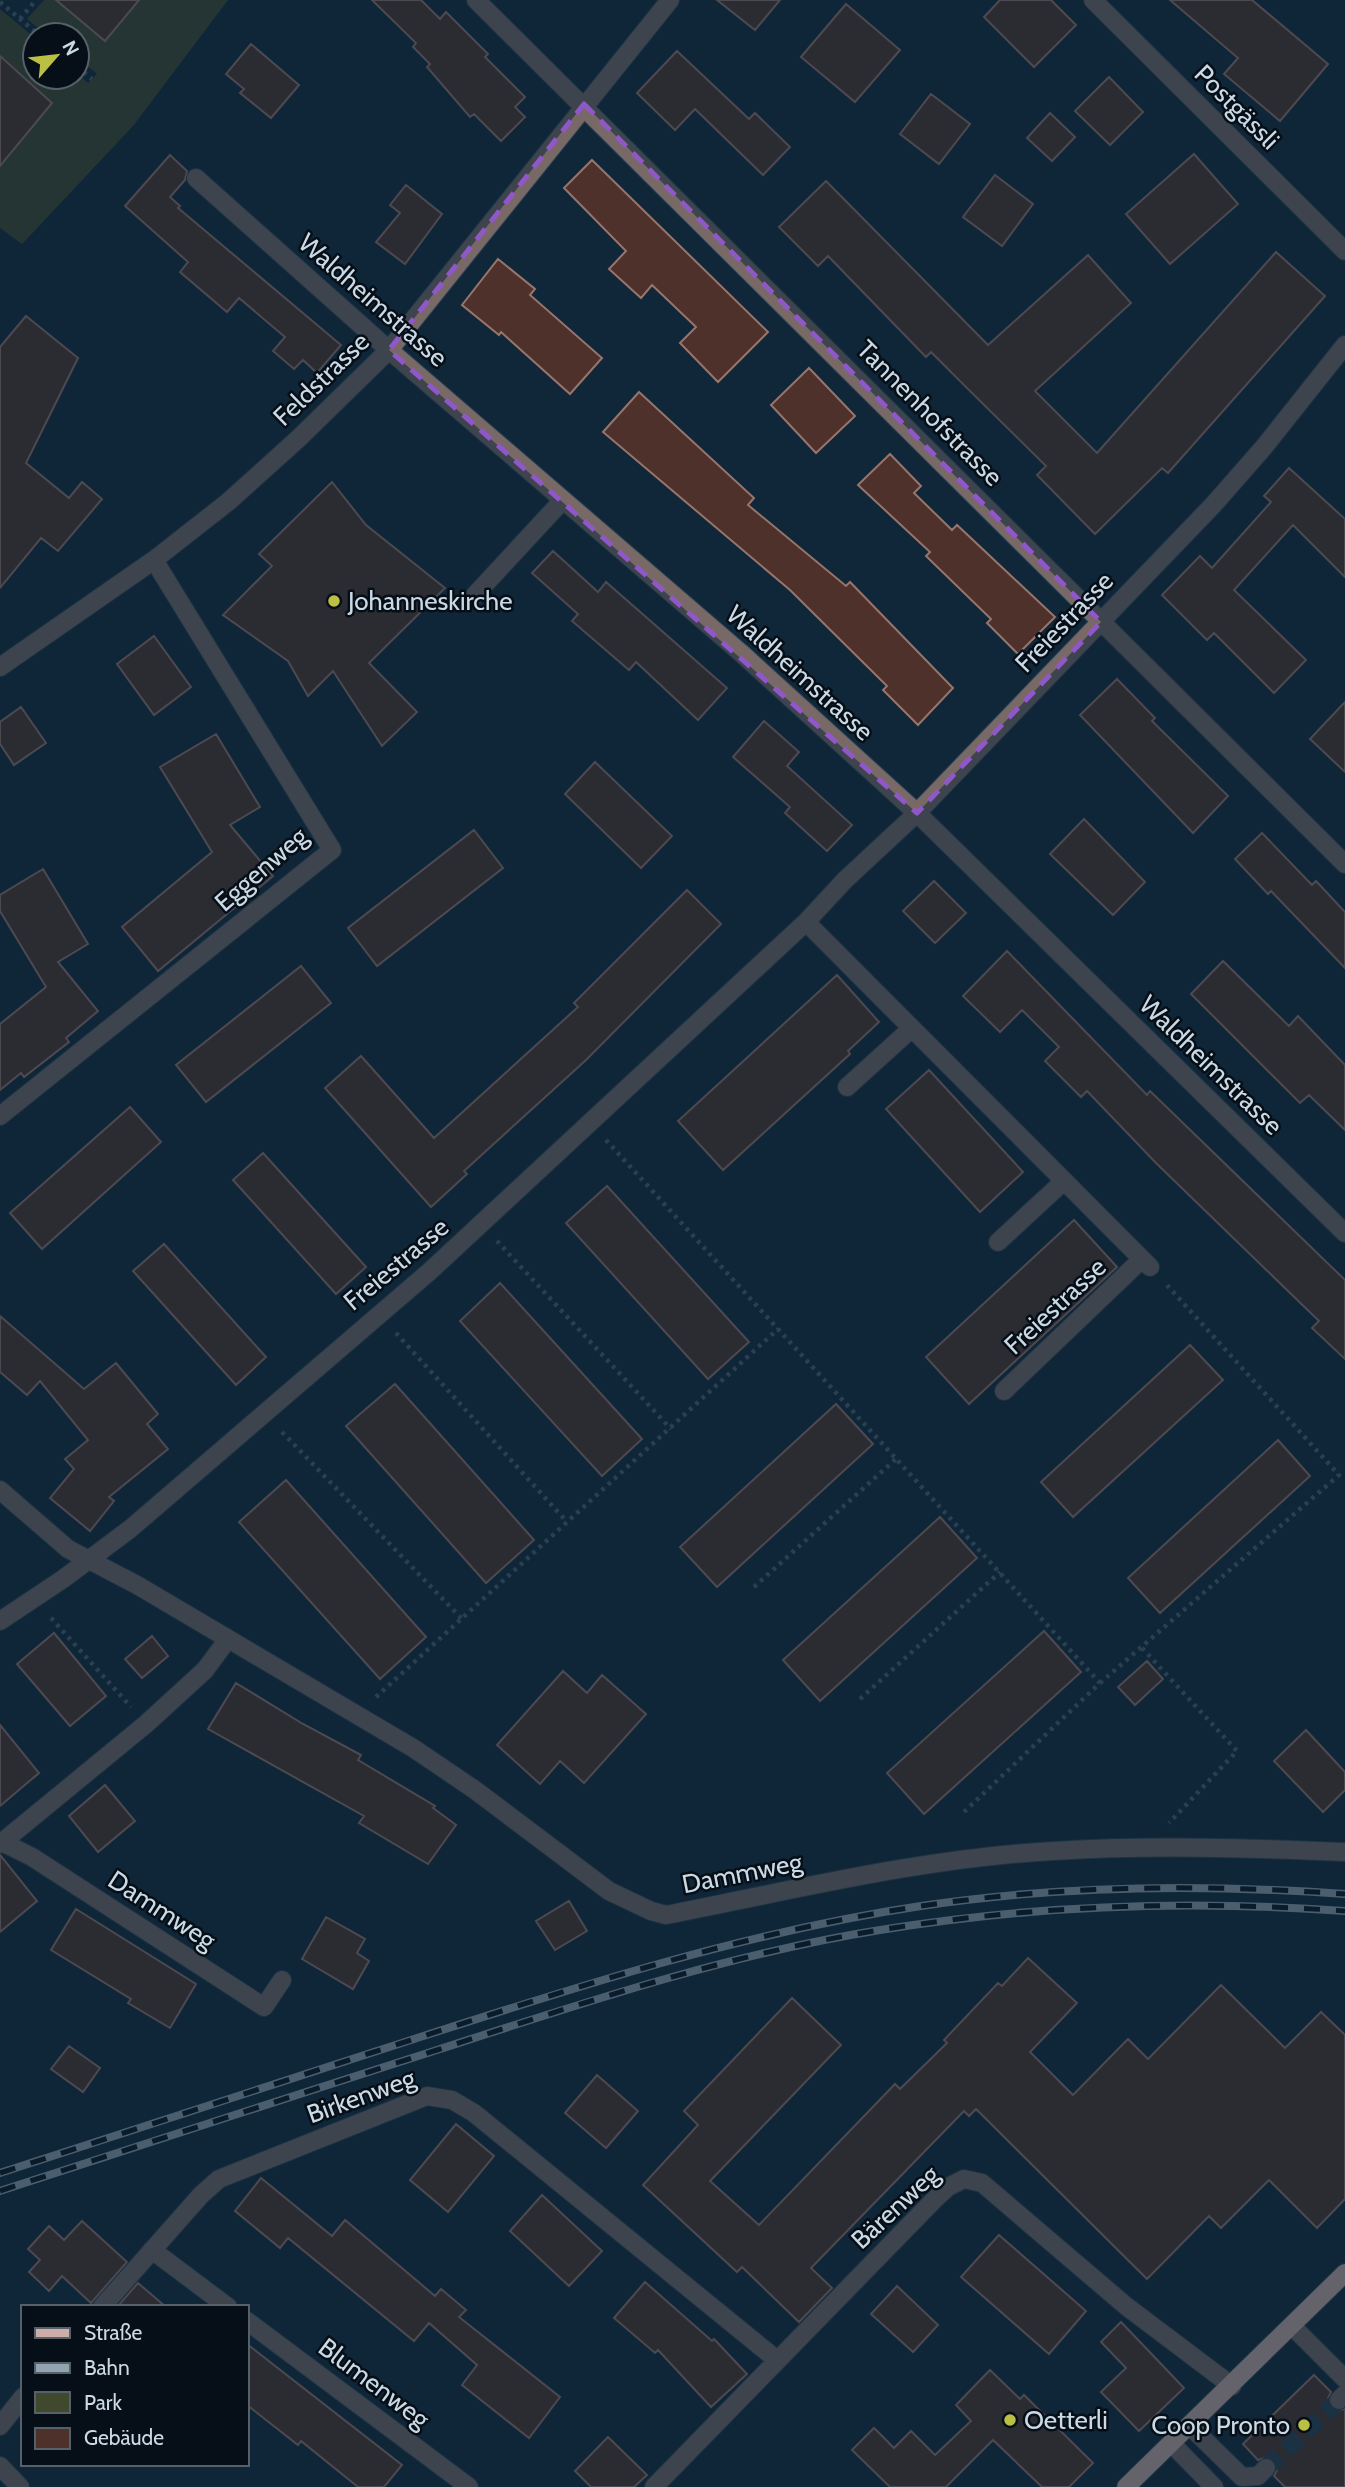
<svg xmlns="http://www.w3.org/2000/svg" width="1345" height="2487" viewBox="0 0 1345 2487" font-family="Cabin,sans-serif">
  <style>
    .green { fill: #40482e }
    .building { fill: #4e312a; stroke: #97756d; stroke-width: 2 }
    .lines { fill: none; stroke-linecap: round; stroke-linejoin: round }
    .minor-tunnel { stroke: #2b4253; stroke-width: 18; stroke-dasharray: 18 9; stroke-linecap: butt }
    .minor-casing { stroke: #2d4355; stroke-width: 20 }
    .major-casing { stroke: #2d4355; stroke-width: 20 }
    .path { stroke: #4c6171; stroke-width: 4.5; stroke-dasharray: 3.5 5; stroke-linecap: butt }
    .minor { stroke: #786967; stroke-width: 18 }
    .major { stroke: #cdada9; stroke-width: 18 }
    .rail-casing { stroke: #92a3b1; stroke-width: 8 }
    .rail { stroke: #060f17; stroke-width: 5; stroke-dasharray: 16; stroke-linecap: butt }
    .marked { fill: none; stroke: #8f57c8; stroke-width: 5; stroke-dasharray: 14 9; stroke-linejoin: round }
    .poi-dot { fill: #bbc045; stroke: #060f17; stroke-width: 2.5 }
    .labels { text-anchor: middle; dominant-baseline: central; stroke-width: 5; stroke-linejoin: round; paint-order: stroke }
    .street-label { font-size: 26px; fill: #cbd9e5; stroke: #060f17 }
    .poi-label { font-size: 26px; fill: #cbd9e5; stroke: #060f17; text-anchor: start }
  </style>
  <rect width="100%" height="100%" fill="#0f2739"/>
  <path class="green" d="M44 0H56L105 41 132 9 122 0H228L133 126 22 244 0 228V9L35 38V77H77V74L88 83 97 74 77 58V35H47L27 19Z"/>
  <path class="building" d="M56 0H139L105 41Z
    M372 0H421L440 19 446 12 488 54 485 57 525 97 515 107 525 117 501 141 474 114 470 117 427 67 430 64 413 47 416 43Z
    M717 0H780L755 30Z
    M1000 0H1051L1076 25 1034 67 984 17Z
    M1170 0H1252L1328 64 1280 121 1224 74 1238 58Z
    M846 4 900 50 855 102 801 57Z
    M251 44 299 85 271 118 240 93 244 89 226 74Z
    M677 51 749 119 755 113 790 147 763 175 695 109 675 130 637 93Z
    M0 56 52 103 0 166Z
    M1109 77 1143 112 1110 145 1075 111Z
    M931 94 970 124 939 164 900 134Z
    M1050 113 1075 137 1052 161 1027 138Z
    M1194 154 1238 204 1170 264 1126 214Z
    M170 155 187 171 185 180 170 197 180 206 178 208 341 345 317 373 303 360 294 369 273 351 285 337 239 298 227 312 180 272 188 262 125 206Z
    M592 160 768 332 718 382 680 343 696 327 652 285 641 298 609 269 626 251 564 188Z
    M995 175 1033 204 1002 246 963 217Z
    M826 181 988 345 1088 255 1131 303 1035 391 1097 453 1276 252 1325 296 1168 473 1162 468 1095 534 1037 475 1046 466 968 389 931 352 926 357 828 256 818 266 779 227Z
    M406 185 442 214 405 264 376 242 400 213 390 205Z
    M498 259 535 289 530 295 602 358 570 394 501 332 499 335 462 305Z
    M26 316 78 358 26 463 69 498 82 482 102 499 58 551 41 538 0 588V347Z
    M809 368 855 416 816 453 771 405Z
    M639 392 754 498 748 505 846 586 850 582 953 688 918 725 883 690 887 686 790 590 603 432Z
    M890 454 921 486 914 493 952 530 957 525 1055 617 1018 654 987 623 991 619 926 556 930 552 858 485Z
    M1289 468 1345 519V577L1293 525 1234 590 1306 660 1274 693 1214 633 1207 640 1162 595 1200 556 1212 568 1271 502 1264 496Z
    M332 482 366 525 445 588 369 663 417 712 382 746 333 671 308 696 288 661 223 615 272 566 259 554Z
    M553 551 598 592 606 582 727 688 698 720 636 662 629 670 572 621 578 614 532 573Z
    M154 636 191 687 154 715 117 664Z
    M1117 679 1155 718 1152 721 1228 796 1193 833 1080 715Z
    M1345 702V772L1310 739Z
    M21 707 46 743 14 765 0 744V722Z
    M764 721 799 752 787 766 852 825 827 851 785 813 790 807 733 757Z
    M216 734 260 807 230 825 273 876 158 971 122 927 212 852 160 767Z
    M595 762 672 836 641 868 565 794Z
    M1084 819 1145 882 1113 915 1050 854Z
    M474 830 503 868 377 966 348 928Z
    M1262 833 1312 885 1316 881 1345 912V968L1271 891 1268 894 1235 859Z
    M43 869 88 944 58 962 98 1011 66 1038 69 1042 24 1077 21 1073 0 1090V1024L46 987 0 911V895Z
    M934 881 966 913 935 943 903 911Z
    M687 890 721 924 586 1060 464 1171 467 1174 431 1207 325 1088 361 1056 434 1138 578 1007 574 1003Z
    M1007 951 1147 1095 1150 1091 1345 1280V1359L1312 1328 1319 1321 1157 1164 1087 1091 1081 1097 1045 1061 1059 1047 1022 1010 1000 1032 963 996Z
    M1223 961 1289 1026 1298 1016 1345 1065V1130L1309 1095 1300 1103 1191 994Z
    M301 966 331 1003 206 1102 176 1065Z
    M837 975 879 1022 848 1051 850 1054 723 1170 678 1121Z
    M929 1070 1023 1172 980 1212 886 1109Z
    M130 1107 161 1142 42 1249 10 1213Z
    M263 1153 366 1267 336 1294 233 1180Z
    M607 1186 749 1342 708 1379 566 1223Z
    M1074 1220 1117 1267 969 1404 926 1357Z
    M164 1244 266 1357 236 1385 133 1271Z
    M500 1283 642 1439 602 1476 460 1321Z
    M0 1316 84 1389 116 1363 158 1414 147 1424 168 1449 109 1497 114 1501 90 1531 50 1498 74 1469 65 1459 88 1440 40 1381 27 1395 0 1372Z
    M1190 1345 1223 1380 1073 1517 1041 1482Z
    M395 1384 534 1540 486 1583 346 1426Z
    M836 1404 873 1444 717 1587 680 1547Z
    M1278 1440 1310 1476 1160 1613 1128 1578Z
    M286 1480 426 1637 380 1679 239 1522Z
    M940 1517 977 1558 820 1701 783 1660Z
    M1044 1631 1081 1672 924 1814 887 1773Z
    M54 1633 106 1696 70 1726 17 1664Z
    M152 1636 168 1656 142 1678 125 1659Z
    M1147 1661 1163 1679 1135 1705 1118 1687Z
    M563 1671 587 1693 602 1675 646 1714 584 1783 560 1761 540 1784 497 1745Z
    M236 1683 303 1724 361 1755 358 1760 435 1806 433 1808 456 1825 428 1864 359 1823 364 1816 208 1729Z
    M0 1725 39 1773 0 1806Z
    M1306 1730 1345 1772V1790L1323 1812 1274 1761Z
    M105 1785 135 1821 98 1852 69 1816Z
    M0 1855 37 1901 0 1932Z
    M569 1901 587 1931 555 1950 536 1921Z
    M76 1909 196 1984 170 2028 128 2003 131 1999 51 1950Z
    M326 1917 365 1939 357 1953 369 1961 353 1989 302 1959Z
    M1028 1958 1077 2003 1030 2052 1073 2095 1128 2039 1148 2059 1221 1985 1285 2048 1321 2012 1345 2035V2199L1317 2228 1269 2180 1221 2228 1209 2216 1147 2279 976 2109 969 2116 964 2111 811 2268 832 2288 799 2322 742 2267 737 2272 643 2185 698 2125 684 2111 792 1998 841 2045 710 2181 759 2225 895 2084 900 2089 947 2043 944 2040 998 1983 1002 1986Z
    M69 2046 100 2068 83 2092 51 2069Z
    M597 2075 638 2111 606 2148 565 2113Z
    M456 2124 494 2156 448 2212 410 2180Z
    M261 2178 332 2236 345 2220 435 2296 441 2289 466 2310 459 2317 560 2397 529 2438 462 2385 477 2365 429 2323 414 2341 288 2238 280 2248 235 2211Z
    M542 2195 602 2251 569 2286 510 2231Z
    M82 2221 127 2262 91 2303 62 2276 49 2291 29 2272 40 2260 28 2249 49 2226 64 2240Z
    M999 2235 1086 2311 1049 2354 961 2277Z
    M645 2282 712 2341 714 2339 747 2374 711 2407 658 2350 655 2353 614 2318Z
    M138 2283 166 2307H117Z
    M897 2286 938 2325 913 2352 871 2314Z
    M1121 2322 1184 2388 1139 2431 1101 2392 1126 2368 1101 2342Z
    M247 2344 402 2465 384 2487H358L301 2441 298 2445 247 2405Z
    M990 2370 1020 2399 1024 2395 1093 2463 1069 2487H1042L993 2440 946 2487H890L852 2450 874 2428 894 2448 911 2431 935 2455 971 2421 956 2405Z
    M1314 2375 1331 2392 1328 2398 1331 2407 1337 2411 1345 2409V2487H1285L1274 2476 1277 2470 1274 2460 1268 2457 1258 2460 1243 2444Z
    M608 2437 647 2475 634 2487H591L575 2471Z"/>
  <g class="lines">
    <path class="minor-tunnel" d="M1266 2468 1339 2400"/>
    <g class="minor-casing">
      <path id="minor" d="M476 0 1345 864
        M1093 0 1345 251
        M196 178 389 350 741 653 917 813 1345 1233
        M474 596 562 501
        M0 667 154 560 228 502 299 438 389 350 670 0
        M806 922 1150 1267
        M847 1087 911 1029
        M0 1116 332 850 154 560
        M998 1242 1064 1181
        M1004 1391 1142 1259
        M0 1490 68 1549 137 1585 413 1748 475 1790 609 1891 651 1911 666 1915C794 1890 923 1858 1053 1851 1150 1845 1248 1848 1345 1852
        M0 1621 63 1579 130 1529 429 1272 806 922 845 880 917 813 1214 504 1264 447 1345 345
        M2 1842 32 1857 264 2007 282 1980
        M0 1844 146 1724 205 1670 228 1639
        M152 2250 228 2307
        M102 2307 201 2195 219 2179 427 2096 452 2100 474 2113 777 2360
        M247 2321 469 2487
        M1292 2326 1345 2379
        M1339 2400 1345 2394
        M0 2426 23 2397
        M1191 2427 1242 2477 1258 2476 1266 2468
        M1172 2444 1214 2487
        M0 2466 20 2487
        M654 2487 934 2200 948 2187 964 2179 982 2183 1126 2306 1232 2386"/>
    </g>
    <g class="major-casing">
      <path id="major" d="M1126 2487 1345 2273"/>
    </g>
    <path class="path" d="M0 2 39 35
      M20 19 36 0
      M77 67 92 79
      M606 1140 1100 1683 964 1812
      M497 1241 671 1429
      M396 1333 567 1522
      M282 1432 462 1619
      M754 1587 897 1458
      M51 1618 131 1707
      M1142 1648 1237 1751 1169 1823
      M1100 1683 1339 1475 1165 1283
      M376 1697 778 1329
      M860 1699 1000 1572"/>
    <use href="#minor" class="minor"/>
    <use href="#major" class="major"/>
    <g class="rail-casing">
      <path id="rail" d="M0 2173C137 2129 274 2084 411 2040 579 1986 746 1932 921 1906 1062 1885 1204 1884 1345 1894
        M0 2191C146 2143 291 2097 437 2050 583 2003 729 1954 880 1930 1035 1905 1189 1900 1345 1911"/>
    </g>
    <use href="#rail" class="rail"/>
  </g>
  <path d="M0 0H1345V2487H0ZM584 104 1101 622 917 813 389 350Z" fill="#0f2739" fill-opacity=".55" fill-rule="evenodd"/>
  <path class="marked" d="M584 104 1101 622 917 813 389 350Z"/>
  <g class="poi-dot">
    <circle cx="334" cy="601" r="7"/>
    <circle cx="1010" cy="2420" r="7"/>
    <circle cx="1304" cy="2425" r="7"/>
  </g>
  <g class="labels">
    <g class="street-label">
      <text transform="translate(1237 107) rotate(45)">Postgässli</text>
      <text transform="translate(373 300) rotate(41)">Waldheimstrasse</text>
      <text transform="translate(321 379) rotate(-44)">Feldstrasse</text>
      <text transform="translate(930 413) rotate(45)">Tannenhofstrasse</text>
      <text transform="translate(1064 622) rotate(-46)">Freiestrasse</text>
      <text transform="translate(800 673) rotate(42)">Waldheimstrasse</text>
      <text transform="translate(261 869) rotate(-41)">Eggenweg</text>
      <text transform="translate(1211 1065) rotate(44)">Waldheimstrasse</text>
      <text transform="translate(396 1264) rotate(-40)">Freiestrasse</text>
      <text transform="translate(1055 1306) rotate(-43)">Freiestrasse</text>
      <text transform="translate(742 1873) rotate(-11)">Dammweg</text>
      <text transform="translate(162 1910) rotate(33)">Dammweg</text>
      <text transform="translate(361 2096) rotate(-20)">Birkenweg</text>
      <text transform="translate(895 2207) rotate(-43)">Bärenweg</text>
      <text transform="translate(374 2383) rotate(37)">Blumenweg</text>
    </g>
    <g class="poi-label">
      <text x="348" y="601">Johanneskirche</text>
      <text x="1024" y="2420">Oetterli</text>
      <text x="1290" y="2425" text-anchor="end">Coop Pronto</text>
    </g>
  </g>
  <rect x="21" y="2305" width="228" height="161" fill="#060f17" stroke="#556069" stroke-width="2"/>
  <rect x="35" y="2328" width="35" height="10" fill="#cdada9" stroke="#556069" stroke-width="2"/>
  <text x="84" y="2340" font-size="21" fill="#cbd9e5">Straße</text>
  <rect x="35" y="2363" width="35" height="10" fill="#92a3b1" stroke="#556069" stroke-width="2"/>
  <text x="84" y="2375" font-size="21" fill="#cbd9e5">Bahn</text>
  <rect x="35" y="2392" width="35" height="21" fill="#40482e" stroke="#556069" stroke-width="2"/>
  <text x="84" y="2410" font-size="21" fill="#cbd9e5">Park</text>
  <rect x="35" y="2428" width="35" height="21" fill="#4e312a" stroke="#556069" stroke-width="2"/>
  <text x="84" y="2445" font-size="21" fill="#cbd9e5">Gebäude</text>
  <g transform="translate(56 56) rotate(62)"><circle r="33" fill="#060f17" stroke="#556069" stroke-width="2"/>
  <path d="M0-5L12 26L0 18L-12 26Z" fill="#bbc045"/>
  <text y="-10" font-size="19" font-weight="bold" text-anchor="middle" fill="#cbd9e5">N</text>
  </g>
</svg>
